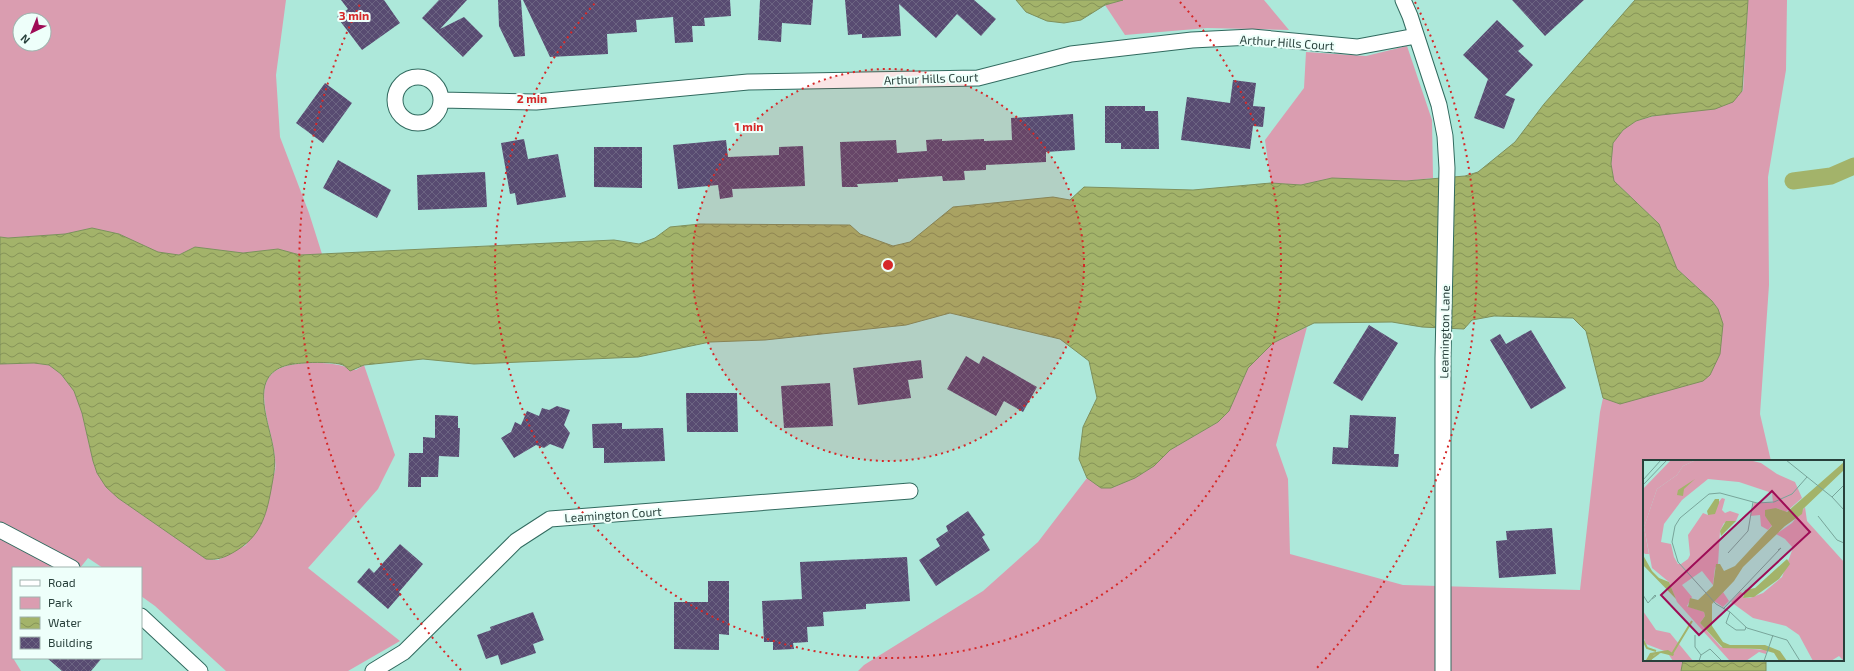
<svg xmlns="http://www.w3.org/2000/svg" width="1854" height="671" viewBox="0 0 1854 671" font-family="'Exo 2',sans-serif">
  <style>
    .green { fill: #da9db0; fill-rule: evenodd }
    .water { fill: url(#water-waves); stroke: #7e905c }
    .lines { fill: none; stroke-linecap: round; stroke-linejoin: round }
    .canal { stroke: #a3b36a; stroke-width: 17 }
    .building { fill: url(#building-cross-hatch) }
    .minor-casing { stroke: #316a5f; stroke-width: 17 }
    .minor { stroke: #fff; stroke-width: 15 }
    .ring { fill: none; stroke: #d62828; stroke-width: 2; stroke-dasharray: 2 4 }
    .labels { text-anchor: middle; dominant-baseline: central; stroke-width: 4; stroke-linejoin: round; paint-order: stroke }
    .street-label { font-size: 12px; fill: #28403b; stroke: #eefffa }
    .inset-river { fill: none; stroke: #a3b36a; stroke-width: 2 }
    .inset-road { fill: none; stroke: #78a59a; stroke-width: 1 }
    .view { fill: #9e0c56; fill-opacity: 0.15; stroke: #9e0c56; stroke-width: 2 }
    .inset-edge { fill: none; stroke: #28403b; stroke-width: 2 }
    .centre { fill: #d62828; stroke: #eefffa; stroke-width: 2 }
    .ring-label { font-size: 12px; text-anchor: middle; font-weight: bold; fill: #d62828; stroke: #eefffa; stroke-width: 4; stroke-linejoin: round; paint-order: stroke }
  </style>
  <defs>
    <pattern id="water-waves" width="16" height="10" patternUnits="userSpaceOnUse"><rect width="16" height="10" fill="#a3b36a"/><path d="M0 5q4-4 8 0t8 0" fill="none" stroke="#859358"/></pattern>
    <pattern id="building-cross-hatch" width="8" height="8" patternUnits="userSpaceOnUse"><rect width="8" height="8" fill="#584b71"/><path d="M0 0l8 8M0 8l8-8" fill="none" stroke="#6c6482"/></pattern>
  </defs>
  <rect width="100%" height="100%" fill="#ade8da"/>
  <path class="green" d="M0 0H286L276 75 280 137 309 213 322 254 300 255 278 249 243 253 195 247 179 255 157 252 119 234 92 228 65 234 8 238 0 237ZM20 20H44V44H20Z
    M1123 0H1264L1289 30 1207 28 1125 35 1105 5Z
    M1748 0H1787L1786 70 1768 177 1769 285 1760 414 1771 461H1644V660H1683L1681 671H858L864 665 983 591 1038 542 1087 478 1101 488H1111L1135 478 1154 466 1170 450 1218 422 1248 368 1273 343 1307 327 1276 445 1288 479 1290 554 1403 585 1580 590 1600 412 1603 398 1620 404 1718 309 1712 301 1677 269 1659 224 1614 181 1611 164 1613 143 1623 130 1636 121 1743 91Z
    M1407 46 1432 120 1433 178 1406 181 1332 178 1301 185 1271 183 1265 140 1304 88 1306 52 1366 56Z
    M34 363 49 365 61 374 74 391 82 413 93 461 97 473 118 498 206 559 218 560 246 545C253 528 260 511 266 494 269 487 273 478 275 471 280 435 236 371 296 364 316 361 338 363 356 370L364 365 395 455 378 489 308 568 400 641 348 671H226L155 606 141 596V568H103L88 558 80 568H13V658L21 671H0V364Z"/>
  <path class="water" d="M1016 0H1123L1105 5 1081 20 1064 23 1047 21 1026 12Z
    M1635 0H1748L1742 91 1733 102 1715 109 1652 116 1636 121 1623 130 1613 143 1611 164 1614 181 1659 224 1677 269 1712 301 1718 309 1723 324 1720 354 1710 375 1703 381 1620 404 1603 398 1586 331 1573 318 1494 316 1472 320 1464 329 1422 327 1392 322 1314 323 1273 343 1248 368 1229 411 1218 422 1170 450 1154 466 1135 478 1111 488H1101L1087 478 1079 459 1083 427 1097 398 1089 361 1060 339 950 313 906 325 765 340 710 342 638 357 474 364 423 359 364 365 350 371C348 369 345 366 343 365 337 362 311 362 304 363 289 364 273 366 266 382 258 402 272 433 274 454 276 466 273 478 271 490 266 517 260 537 234 552 224 558 217 560 206 559L118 498 106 487 97 473 93 461 82 413 74 391 61 374 49 365 34 363 0 364V237L8 238 65 234 92 228 119 234 158 252 179 255 195 247 243 253 278 249 300 255 614 240 639 244 655 238 670 227 700 224 850 225 860 234 893 246 910 242 953 207 1053 197 1070 200 1084 187 1193 190 1271 183 1301 185 1332 178 1406 181 1465 176 1478 172 1515 142 1544 104Z
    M1683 660H1766V671H1681Z"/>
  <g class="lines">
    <path class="canal" d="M1793 181 1831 176 1854 166"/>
  </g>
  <path class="building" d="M341 0H384L400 23 362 50 337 17 348 9Z
    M439 0H467L440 29 464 17 483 36 463 57 422 18Z
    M498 0H521L525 56 514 57 499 26Z
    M523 0H730L731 16 704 18 705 26H692L693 42 675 43 673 17 636 20 637 32 607 34 608 54 550 57Z
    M760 0H813L811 25 782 23 781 42 758 40Z
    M845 0H974L996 19 981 36 957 14 936 38 899 4 901 36 862 38V34L848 35Z
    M1512 0H1584L1545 36Z
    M1497 20 1524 46 1518 51 1533 65 1505 95 1515 99 1504 129 1474 118 1488 79 1463 55Z
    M1233 80 1256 83 1253 106 1265 107 1263 127 1253 126 1250 149 1181 140 1187 97 1230 103Z
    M325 83 352 103 323 143 296 123Z
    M1105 106H1145V111H1158L1159 149H1121V143H1105Z
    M1073 114 1075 150 1046 152V162L986 165V170L964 171 965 180 943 181 942 176 898 179V182L857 184 858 187H842L840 142 896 140 897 153 927 151 926 140 942 139V141L984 139V141L1012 140 1011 118Z
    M524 139 528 159 558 154 566 197 517 205 515 193 510 194 501 143Z
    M726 140 728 157 779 155V147L803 146 805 186 732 189 733 197 720 199 718 185 678 189 673 145Z
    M594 147H642V188L594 187Z
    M338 160 391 190 377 218 323 188Z
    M485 172 487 207 418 210 417 175Z
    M1369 325 1398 343 1362 401 1333 383Z
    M1531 330 1566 388 1531 409 1490 340 1500 334 1506 344Z
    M966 356 979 364 983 356 1037 387 1023 412 1004 401 996 416 947 389Z
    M921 360 923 378 908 380 911 398 858 405 853 368Z
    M830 383 833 426 784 428 781 386Z
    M686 393H737L738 432H687Z
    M557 406 570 410 564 425 570 433 563 449 550 444 544 448 536 445 514 458 501 438 511 432 515 422 521 425 527 411 539 416 542 408 549 410Z
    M435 415 458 416V428H460L459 457 439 456 438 477H421V487H408L409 453H423V437L435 438Z
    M1350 415 1396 417 1394 454H1399L1398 467 1332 464 1333 447 1348 448Z
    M622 423V429L663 428 665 461 604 463V448H593L592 424Z
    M968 511 985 535 982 537 990 550 936 586 919 560 940 546 936 539 948 531 946 526Z
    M1552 528 1556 574 1499 578 1496 541 1507 540 1506 531Z
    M400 544 423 564 399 592 401 594 388 609 357 582 369 568 374 573Z
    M907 557 910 601 866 604V609L823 612 824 626 807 627 808 642 793 643 794 649 773 650V642H764L762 601 802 599 800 562Z
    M708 581H729V635L719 634V650L674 649V602H708Z
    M533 612 544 640 533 644 536 653 501 665 498 655 486 659 477 635 491 630 490 627Z
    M47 658H102L91 671H62Z"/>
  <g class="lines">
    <g class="minor-casing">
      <path id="minor" d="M1403 0 1410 16 1439 105 1445 136 1447 168 1443 358V671
        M395 100a23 23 0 1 1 46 0a23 23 0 1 1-46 0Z
        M441 100 536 102 748 82 978 78 1071 54 1192 40 1252 37 1357 47 1416 36
        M0 530 72 568
        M141 616 200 671
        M373 671 404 652 516 541 550 519 910 491"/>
    </g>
    <use href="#minor" class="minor"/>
  </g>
  <circle cx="888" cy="265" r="196" fill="#d62828" fill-opacity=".12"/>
  <g class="ring">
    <circle cx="888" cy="265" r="196"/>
    <path d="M1180 2A393 393 0 1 1 596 2"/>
    <path d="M461 670A589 589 0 0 1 361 2M1415 2A589 589 0 0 1 1315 670"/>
  </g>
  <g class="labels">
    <g class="street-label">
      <text transform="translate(1287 42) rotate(4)">Arthur Hills Court</text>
      <text transform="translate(931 78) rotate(-2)">Arthur Hills Court</text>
      <text transform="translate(1444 332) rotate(-89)">Leamington Lane</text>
      <text transform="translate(613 514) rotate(-4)">Leamington Court</text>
    </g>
  </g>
  <g transform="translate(1643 460)">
    <rect width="201" height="201" fill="#ade8da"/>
    <path d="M53 0H106L118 3 134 14 152 22 159 38 143 52 133 48 122 56 130 64 125 70 118 66 117 55 107 56 111 43H130L129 33 96 22 65 19 39 40 21 64 18 82 28 84 31 97 35 104H38L45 99 47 95 45 75 60 53 65 55 79 38 82 39 79 50 82 53 87 51 96 54 93 61 81 63 77 71 75 104 72 108 70 125 59 111 39 125 49 137 44 146 61 152 62 156 57 163 78 187 124 190 123 194 116 192 103 201 86 200 34 142 26 122 9 108 1 67 14 29 34 15 40 6ZM162 47 164 61 201 102V201L196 196 188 201H170L156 175 143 166 110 158 88 142 97 132 100 133V138H107L120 133 139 117 150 88 142 79 133 74 149 63ZM80 132 86 141 80 147 71 141ZM0 151 13 170 27 173 50 201H30L24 192 3 184 0 176Z" fill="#da9db0"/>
    <path d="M28 0H53L40 6 34 15 14 29 1 67 6 94H2L0 92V29Z" fill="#da9db0"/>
    <path d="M201 2V10L160 49 159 54 142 66 100 107 91 121 69 144V166L80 182 87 185H122L137 191 144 201H136L131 193 117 189 80 188 57 163 62 156 61 152 45 147 47 138 55 140 70 126 73 104H77L81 111 92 106 129 66 122 56V50L133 48 144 52ZM52 19 41 29 40 36 34 35 35 30ZM72 39H76V43L72 54 65 55 64 51ZM83 61H93L78 76 77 71ZM0 95 9 111 16 118 26 122 33 139 0 105ZM144 99 147 104 136 119 111 137 100 138 102 130 112 128ZM25 190 31 194 30 196 18 193 11 195 8 201 3 200 7 193Z" fill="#a3b36a"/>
    <path class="inset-river" d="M0 180 4 188 13 191M29 194 49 161M5 201 16 193"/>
    <path class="inset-road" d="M143 0 189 37 201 50M0 20 18 0M0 25 24 0M189 37 201 25M175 56 194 80 201 83M85 93 105 71 110 42M0 135 5 143 12 135 13 136 9 139M80 149 138 88 135 90M87 152 83 163 93 170H102L103 167M52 175V187L58 195M56 201 58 195 67 189 79 201M121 201 130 175M157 201 144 180 104 168 87 152 73 144 35 102 29 82 32 66 37 58 66 34 77 33 114 43 131 42 149 34 164 17"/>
    <path class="view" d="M129 31 167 72 56 175 18 135Z"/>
    <rect width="201" height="201" class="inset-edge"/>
  </g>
  <circle cx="888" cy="265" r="6" class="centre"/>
  <g class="ring-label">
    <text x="354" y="20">3 min</text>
    <text x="532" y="103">2 min</text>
    <text x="749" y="131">1 min</text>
  </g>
  <rect x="12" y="567" width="130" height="92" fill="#eefffa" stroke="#9fb3ae"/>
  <rect x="20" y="580" width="20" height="6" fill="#ffffff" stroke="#9fb3ae"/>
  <text x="48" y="587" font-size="12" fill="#28403b">Road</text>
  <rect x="20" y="597" width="20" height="12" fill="#da9db0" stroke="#9fb3ae"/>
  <text x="48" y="607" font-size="12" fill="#28403b">Park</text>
  <rect x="20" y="617" width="20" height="12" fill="url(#water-waves)" stroke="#9fb3ae"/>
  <text x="48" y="627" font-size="12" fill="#28403b">Water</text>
  <rect x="20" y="637" width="20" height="12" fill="url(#building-cross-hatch)" stroke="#9fb3ae"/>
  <text x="48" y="647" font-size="12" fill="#28403b">Building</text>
  <g transform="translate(32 32) rotate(223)"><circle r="19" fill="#eefffa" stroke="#9fb3ae"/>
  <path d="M0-3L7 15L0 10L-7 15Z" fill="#9e0c56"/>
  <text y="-6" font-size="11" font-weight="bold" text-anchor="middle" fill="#28403b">N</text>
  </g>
</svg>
